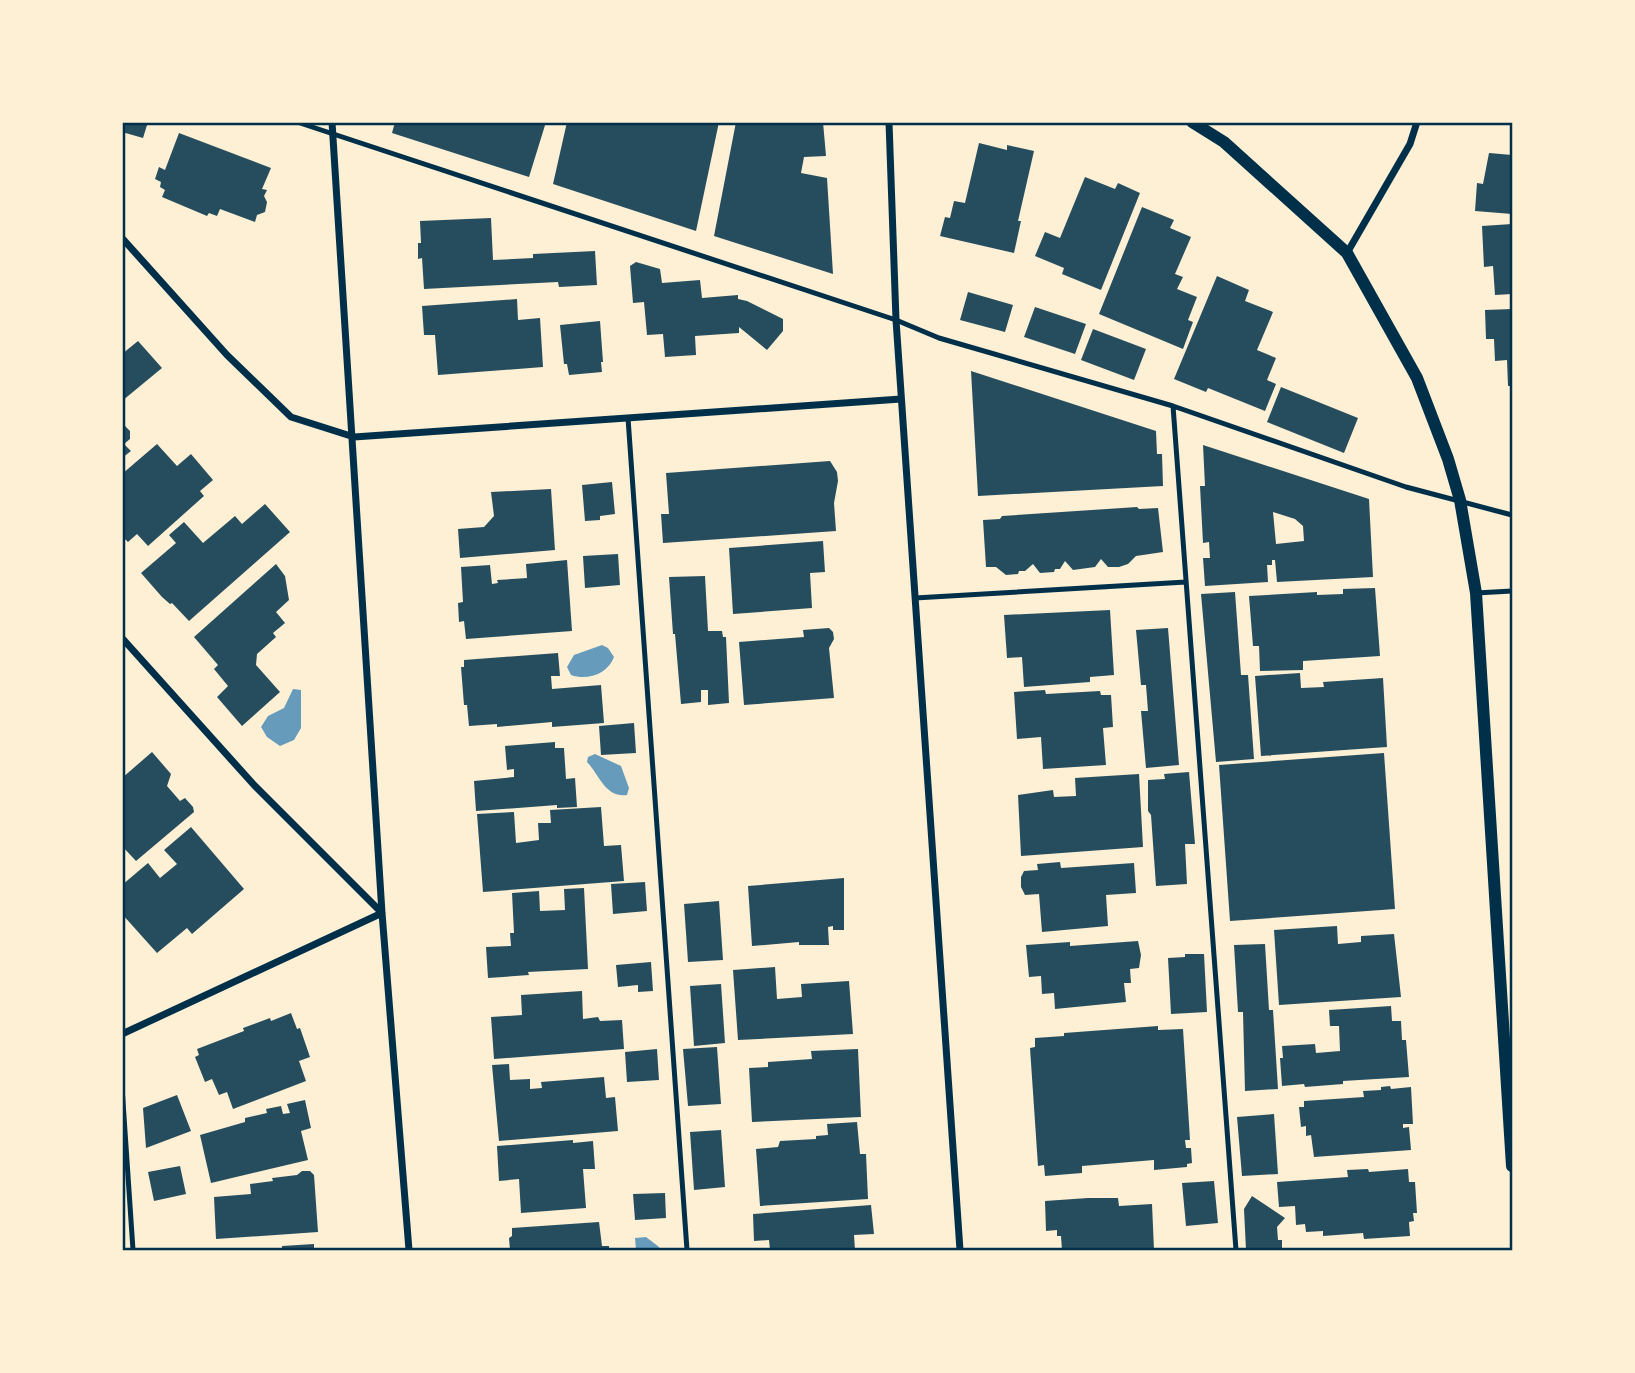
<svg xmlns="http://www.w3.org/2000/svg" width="1635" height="1373" viewBox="0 0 1635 1373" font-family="Barlow,sans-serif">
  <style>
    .water { fill: #669bbc }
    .building { fill: #264d5e; fill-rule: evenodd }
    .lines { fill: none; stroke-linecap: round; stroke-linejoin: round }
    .service { stroke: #003049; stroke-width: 5 }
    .minor { stroke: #003049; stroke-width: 7 }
    .tertiary { stroke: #003049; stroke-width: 12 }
    .neatline { fill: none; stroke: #003049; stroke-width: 2.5 }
  </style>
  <rect width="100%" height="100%" fill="#fdf0d5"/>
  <path class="water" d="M602 645 608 648 614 657C608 674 587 681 571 675L567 667 574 655Z
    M293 689 301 690V728L294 740 280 746 267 737 261 727 268 716 284 708Z
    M595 754 621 766 629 788 627 795C605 798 599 774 587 762L588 757Z
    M646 1237 659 1247 660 1250H636L635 1238Z"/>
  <path class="building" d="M122 122H148L143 138 122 132Z
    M395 122H546L529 177 392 133Z
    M567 122H719L696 231 553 184Z
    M736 122H823L826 156 804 157 801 173 827 178 833 274 714 236Z
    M179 133 271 168 262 189 267 190 264 196 267 202 265 212 257 215 255 222 220 209 217 216 209 213 207 216 162 197 165 190 160 187 161 182 155 179 159 167 165 170Z
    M979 143 1007 150V145L1034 151 1018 221H1021L1014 253 940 236 945 217 950 218 954 201 965 203Z
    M1489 153 1512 155V214L1475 211 1477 183 1483 184Z
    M1085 177 1115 189 1118 183 1140 193 1101 290 1062 274 1064 268 1035 256 1045 232 1060 238Z
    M1142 207 1174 220 1170 228 1191 237 1175 274 1183 277 1177 289 1197 297 1188 320 1193 322 1183 349 1099 314Z
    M491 218 493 260 533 258V254L595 251 597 285 559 287 558 282 424 289 422 258 418 259V243H421L420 221Z
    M1512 224V294L1495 295 1493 266 1484 267 1482 226Z
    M636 262 660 269 662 283 700 280 702 298 738 295V299L747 301 783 319V331L767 350 739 327V333L695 336 696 355 665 357 663 334 647 335 644 302 633 303 630 266Z
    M1217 276 1249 290 1245 301 1273 312 1257 350 1276 358 1267 380 1276 384 1265 411 1208 388 1206 392 1174 379Z
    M968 292 1013 305 1005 332 960 320Z
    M517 299 518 320 540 318 543 367 438 375 435 335H424L422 306Z
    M1035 307 1086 324 1075 354 1024 337Z
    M1512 309V386H1508L1507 360 1495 361 1494 339H1486L1485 310Z
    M600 321 603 362H601L602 372 569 375 567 364H564L560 325Z
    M1093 329 1146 349 1134 380 1081 360Z
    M138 341 162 368 122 401V354Z
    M971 371 1156 431 1157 454H1162L1163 486 978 496Z
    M1281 387 1358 418 1344 453 1267 422Z
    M122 423 130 431V439L124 444 131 451 122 458Z
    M157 444 177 466 191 454 213 480 200 491 204 496 148 546 137 534 128 542 122 536V474Z
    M1203 445 1369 499 1373 577 1277 582 1275 560H1272V565H1267L1268 582 1205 586 1203 558H1210L1209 542 1203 543 1200 486H1205ZM1273 512 1295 519 1303 526 1304 541 1276 544Z
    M830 461 837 472 838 481 834 503 836 531 663 543 661 514H669L666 473Z
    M612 482 615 514 600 516V520L585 521 582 485Z
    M551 489 555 550 460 558 458 529 484 527 494 516 491 492Z
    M265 504 290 532 189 621 172 603 170 604 162 597 141 573 176 543 169 535 184 522 203 543 235 516 242 524Z
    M1137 507 1139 509 1158 508 1163 552 1136 556 1128 564 1119 567H1108L1101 559 1095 567 1073 570 1065 561 1060 569H1055L1054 572 1040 573 1033 564 1025 571H1019L1018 574 1006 575 996 567H986L983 520 1000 519 1002 516Z
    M823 541 825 572 810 573 812 608 733 614 729 548Z
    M618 554 620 585 585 588 583 556Z
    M567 560 572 631 466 639 464 621 459 622 458 603 463 602 461 567 490 565 492 584 498 583 497 580 527 578 526 564Z
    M276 564 285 576 289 600 276 612 285 623 273 633 276 637 257 654 256 665 280 692 242 726 217 697 228 686 214 669 218 665 194 637Z
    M705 576 708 631H722L723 637H726L729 703 708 705V690H701V702L681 704 675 634H673L669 577Z
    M1375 588 1380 656 1303 661V670L1260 671 1259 646H1253L1249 596 1317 592V595L1343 594V589Z
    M1235 592 1241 675H1248L1254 759 1216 762 1201 594Z
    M1110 610 1114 675 1090 677V682L1024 687 1022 657 1007 658 1004 615Z
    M829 628 833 632 834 639 829 648 834 698 744 705 739 642 804 637 803 630Z
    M1168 628 1179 765 1146 768 1141 711H1148L1146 685H1141L1136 630Z
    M558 653 560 676H551L552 689 601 685 604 723 552 727V722L497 727V724L469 726 467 705H464L461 667H464V660Z
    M1300 673 1301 688 1324 687 1323 682 1383 678 1387 747 1261 756 1255 676Z
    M1045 690 1046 694 1100 691 1101 695H1111L1113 727 1103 728 1106 765 1043 769 1041 737 1017 739 1014 692Z
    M634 723 636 753 601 755 599 726Z
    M555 742V748H564L566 779 575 778 577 807 557 808V805L476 811 474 781 514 777V769L507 770 505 746Z
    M152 752 171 774 167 786 180 801 185 798 193 807 194 812 136 861 122 846V778Z
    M1384 753 1395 909 1230 921 1219 765Z
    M1189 772 1195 844H1185L1187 884 1156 886 1151 815 1148 811V780L1165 779 1164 774Z
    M1139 774 1143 847 1021 856 1018 795 1053 790 1054 797 1076 796 1075 778Z
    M601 807 604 846 621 845 624 881 483 892 477 814 514 812 516 843 539 840 538 823H551L550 810Z
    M191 827 244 889 192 934 187 928 157 953 122 914V885L148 863 160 878 177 864 164 850Z
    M1060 862 1061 868 1134 863 1136 893 1106 895 1108 926 1042 932 1039 894 1025 895 1021 887V877L1024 871 1038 870 1037 864Z
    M844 878V930H833V926L828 927 829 945H799V942L752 946 748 886Z
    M645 882 647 911 613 914 611 884Z
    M584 888 588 969 528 972 529 975 488 978 486 947 511 946 510 933H514L512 893 539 891 540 911 565 910 564 889Z
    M719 901 723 960 688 962 684 904Z
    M1337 926 1338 944 1361 942V936L1394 934 1401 997 1279 1005 1274 930Z
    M1138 941 1141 955 1139 968 1130 969 1131 983H1124L1126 1002 1055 1009 1054 993 1042 994 1041 976 1029 977 1026 945 1070 942V946Z
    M1265 944 1269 1010H1273L1278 1089 1245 1091 1243 1012H1238L1234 945Z
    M1185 954H1204L1207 1012 1171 1014 1168 958 1185 957Z
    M651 962 653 991 638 992V985L618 987 616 965Z
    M775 967 777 999 802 997 801 984 849 981 853 1034 738 1040 733 970Z
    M721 984 725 1043 694 1046 690 986Z
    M582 991 583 1019 598 1017 600 1021 622 1020 624 1049 494 1059 491 1017 522 1015 521 995Z
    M1391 1006 1392 1021H1401L1402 1040H1406L1409 1077 1343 1081V1084L1305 1087 1304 1084 1282 1086 1280 1058H1283L1282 1046 1315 1044 1316 1053 1340 1051 1339 1026H1330L1329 1010Z
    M291 1013 297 1029 300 1028 310 1057 299 1061 306 1081 233 1109 227 1092 219 1095 212 1079 205 1082 195 1057 199 1055 197 1049 244 1031 243 1028 270 1018 271 1021Z
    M1158 1026V1030L1183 1029 1190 1140H1185L1186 1148H1191L1192 1163 1187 1164V1167L1154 1170V1160L1082 1166V1173L1045 1176 1044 1165 1038 1166 1030 1048 1035 1047V1038L1064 1036V1033Z
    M717 1047 721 1104 688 1106 683 1049Z
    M657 1049 659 1080 627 1082 625 1052Z
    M858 1049 861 1117 752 1122 749 1068 768 1067V1062L812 1059 811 1051Z
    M509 1064 510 1080 530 1079V1089L542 1088 541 1082 604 1077 606 1098 615 1097 618 1131 499 1141 492 1065Z
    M1390 1086 1391 1089 1411 1087 1413 1124H1403V1128L1409 1127 1411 1150 1314 1157 1311 1135 1306 1136V1126L1301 1127 1299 1107H1304V1101L1364 1097 1363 1091 1381 1090V1087Z
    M177 1095 191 1131 146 1148 143 1108Z
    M305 1100 311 1128 301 1131 308 1160 211 1183 200 1135 245 1122V1118L267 1113 266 1109 281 1106 283 1114 290 1113 287 1104Z
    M1274 1114 1278 1174 1242 1176 1237 1117Z
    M857 1122 860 1154H866L868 1199 760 1206 756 1149 778 1147 780 1141 816 1139V1136L828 1135 827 1124Z
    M721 1130 725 1187 694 1190 690 1132Z
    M573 1140V1143L593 1141 595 1169H583L586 1208 521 1213 519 1179 499 1181 497 1146Z
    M180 1166 186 1194 154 1201 148 1172Z
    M1368 1169 1369 1172 1408 1169 1409 1182H1415L1417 1213H1413L1414 1221 1409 1222 1410 1236 1364 1239 1363 1233 1323 1236V1231L1306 1232 1305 1224 1296 1225 1295 1206 1279 1207 1277 1182 1348 1177 1347 1170Z
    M302 1171H310L314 1175 318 1232 216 1239 214 1197 251 1194 250 1184 273 1181 272 1178 297 1175Z
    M1214 1181 1218 1223 1186 1226 1182 1183Z
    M665 1193 666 1218 635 1220 633 1194Z
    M1252 1196 1285 1218 1277 1227 1278 1240H1282V1250H1246L1244 1209Z
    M1088 1198H1118L1119 1206 1152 1204 1154 1250H1062L1061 1236H1057V1230L1046 1231 1045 1201Z
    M871 1205 874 1234 854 1235 855 1250H770L769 1240 754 1241 753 1214Z
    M599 1222 602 1246H609V1250H510L509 1238 512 1236V1228Z
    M314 1244V1250H282V1246Z"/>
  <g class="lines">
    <path class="service" d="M297 122 896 320 939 338 1173 406 1406 487 1512 515
      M1173 406 1236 1250
      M628 418 687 1250
      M1476 593 1512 591
      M915 598 1186 582
      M122 1087 133 1250"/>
    <path class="minor" d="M332 122 382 913 409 1250
      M889 122 896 320 960 1250
      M122 238 227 355 291 417 354 437 901 399
      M1347 253 1410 144 1417 122
      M122 638 254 785 382 913 122 1034"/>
    <path class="tertiary" d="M1192 122 1224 142 1347 253 1417 378 1448 459 1460 500 1476 593 1512 1166"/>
  </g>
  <rect width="1635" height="1373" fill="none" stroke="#fdf0d5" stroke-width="248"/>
  <rect x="124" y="124" width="1387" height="1125" class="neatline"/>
</svg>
